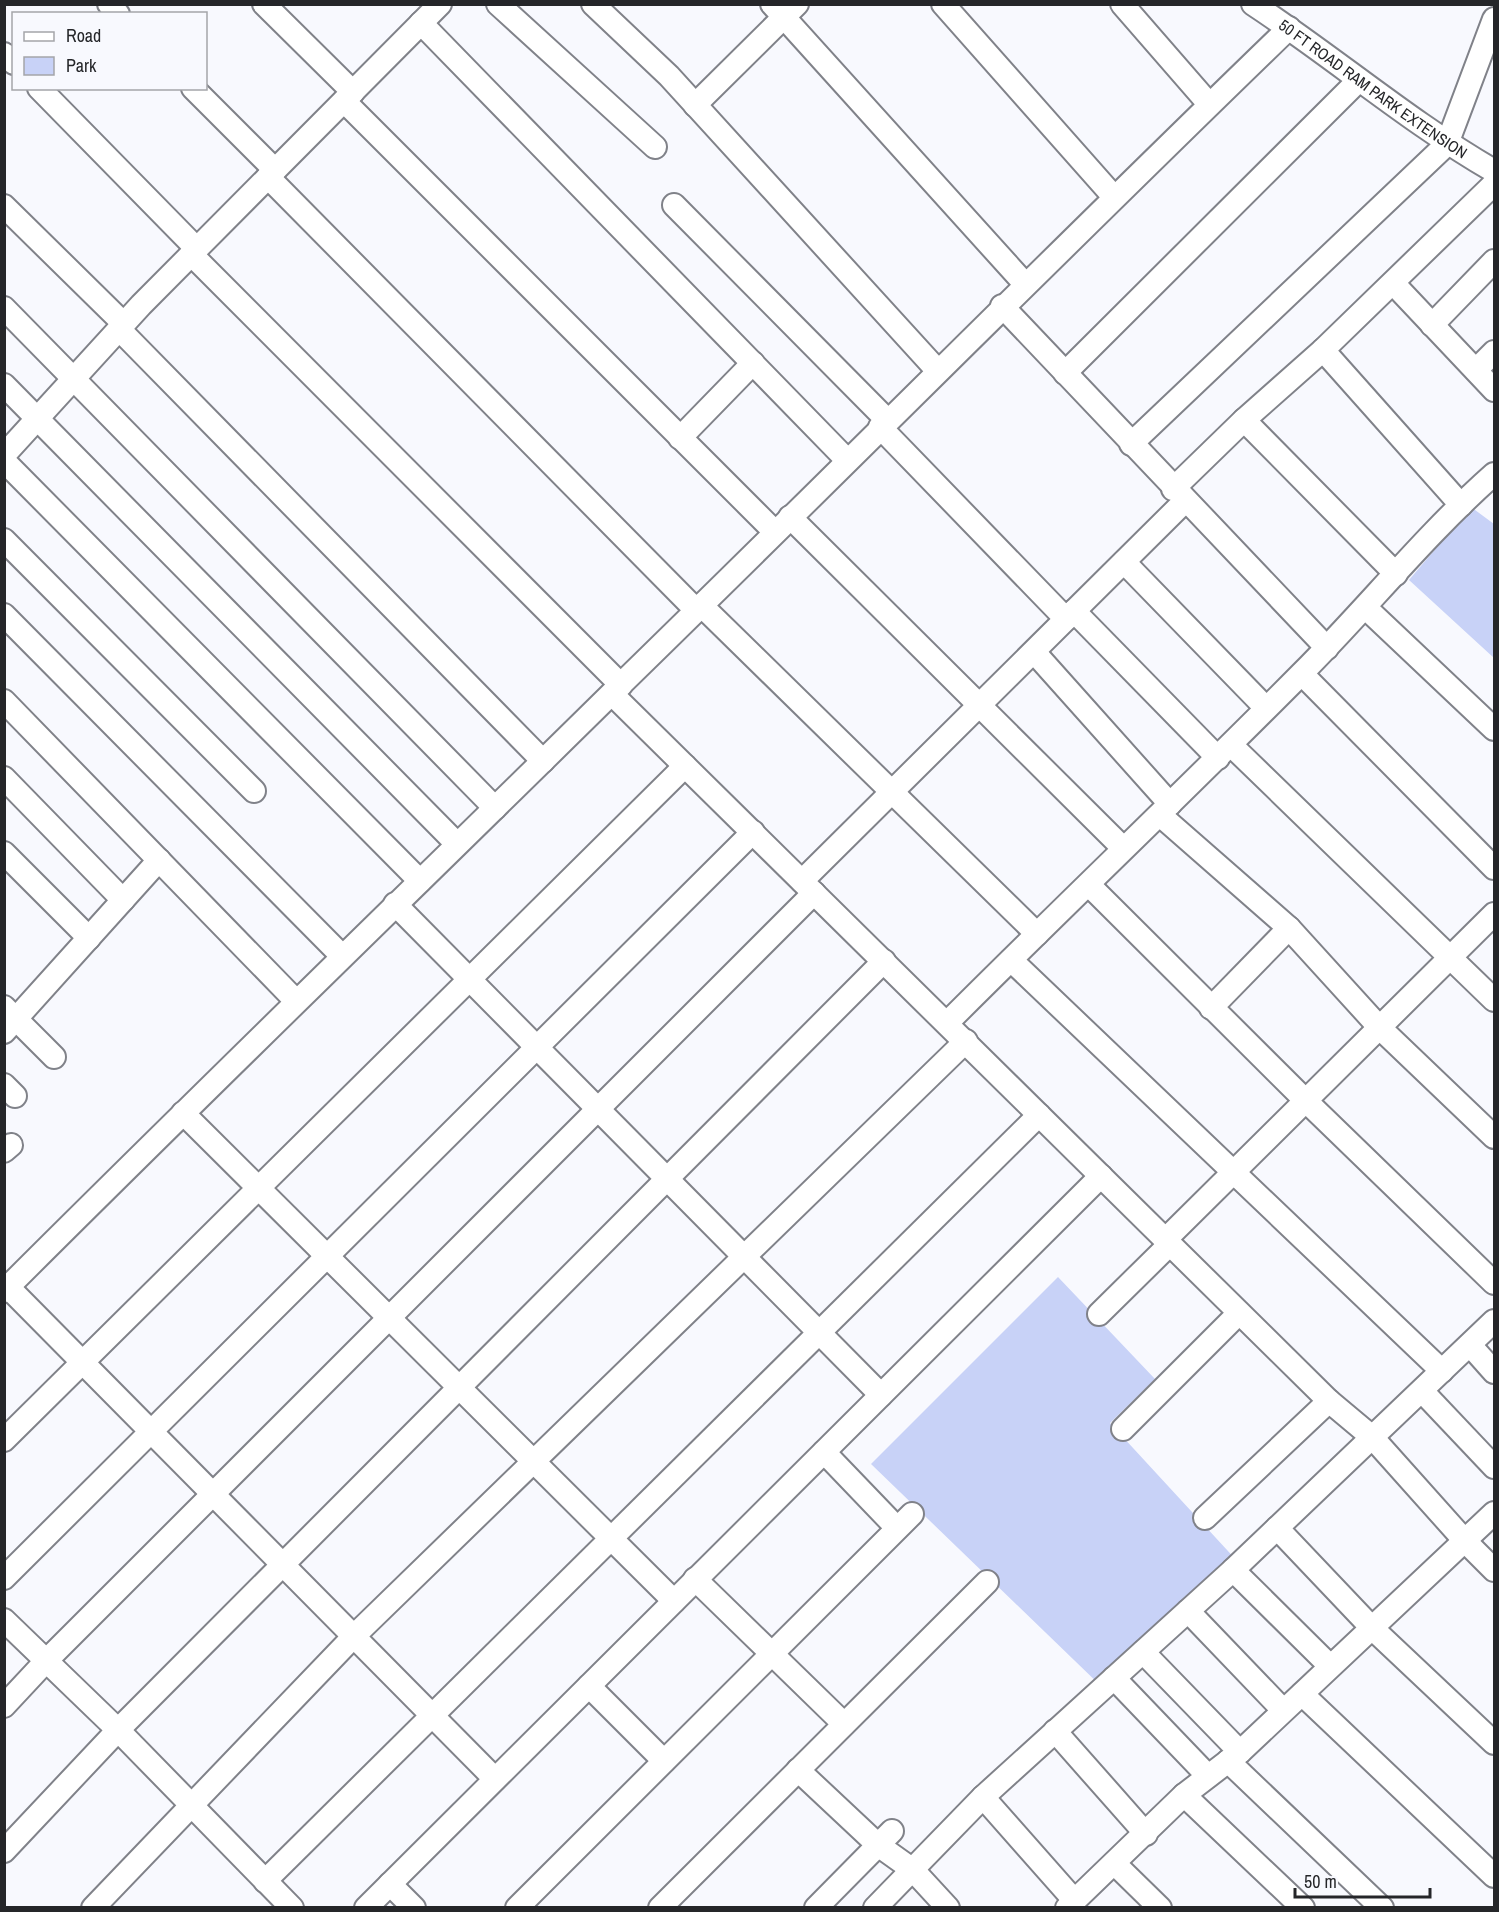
<svg xmlns="http://www.w3.org/2000/svg" width="1499" height="1912" viewBox="0 0 1499 1912" font-family="'Archivo Narrow',sans-serif">
  <style>
    .green { fill: #c8d2f7 }
    .lines { fill: none; stroke-linecap: round; stroke-linejoin: round }
    .minor-casing { stroke: #808289; stroke-width: 26 }
    .minor { stroke: #fff; stroke-width: 22 }
    .labels { text-anchor: middle; dominant-baseline: central; stroke-width: 4.5; stroke-linejoin: round; paint-order: stroke }
    .street-label { font-size: 16px; fill: #252629; stroke: #f8f9fe }
  </style>
  <rect width="100%" height="100%" fill="#f8f9fe"/>
  <path class="green" d="M1471 507 1494 524V658L1409 580Z
    M1058 1277 1155 1379 1110 1423 1239 1563 1104 1689 871 1464Z"/>
  <g class="lines">
    <g class="minor-casing">
      <g id="minor">
        <path d="M109 4 118 14"/>
        <path d="M264 4 353 92"/>
        <path d="M498 4 655 147"/>
        <path d="M593 4 669 76 937 370"/>
        <path d="M772 4 1025 284"/>
        <path d="M943 4 1114 197"/>
        <path d="M1122 4 1209 104"/>
        <path id="s1" d="M1253 4C1335 58 1409 122 1494 171"/>
        <path d="M421 23 847 460"/>
        <path d="M4 54 14 63"/>
        <path d="M39 88 197 249"/>
        <path d="M193 88 275 170"/>
        <path d="M344 101 775 532"/>
        <path d="M695 105 797 4"/>
        <path d="M268 177 696 610"/>
        <path d="M674 205 887 420"/>
        <path d="M4 206 124 324"/>
        <path d="M191 254 621 685"/>
        <path d="M1393 283 1494 390"/>
        <path d="M1002 306 1327 648"/>
        <path d="M4 308 495 808"/>
        <path d="M1432 325 1494 261"/>
        <path d="M119 329 543 761"/>
        <path d="M1323 350 1461 505"/>
        <path d="M1476 370 1494 352"/>
        <path d="M1065 373 1359 80"/>
        <path d="M4 385 457 844"/>
        <path d="M1244 420 1396 574"/>
        <path d="M880 427 1066 619"/>
        <path d="M680 438 753 363"/>
        <path d="M1131 444 1447 144 1494 19"/>
        <path d="M4 455 141 305 440 4"/>
        <path d="M4 461 420 881"/>
        <path d="M1173 489 1244 420 1323 350 1494 184"/>
        <path d="M790 517 1123 848"/>
        <path d="M4 540 254 791"/>
        <path d="M1124 562 1266 708"/>
        <path d="M701 605 1037 934"/>
        <path d="M1366 608 1494 729"/>
        <path d="M1074 611 1218 758"/>
        <path d="M4 615 342 956"/>
        <path d="M1035 653 1170 804"/>
        <path d="M1302 674 1494 868"/>
        <path d="M612 694 1329 1401 1372 1437 1465 1541 1494 1570"/>
        <path d="M4 701 296 1001"/>
        <path d="M1231 745 1494 1000"/>
        <path d="M4 778 123 900"/>
        <path d="M1160 815 1289 928 1380 1028 1494 1137"/>
        <path d="M4 853 89 938"/>
        <path d="M802 881 1185 501"/>
        <path d="M1089 885 1305 1100 1494 1283"/>
        <path d="M395 904 881 1395"/>
        <path d="M1011 960 1442 1371"/>
        <path d="M4 1007 54 1057"/>
        <path d="M1211 1008 1289 928"/>
        <path d="M947 1023C1065 905 1185 791 1302 673 1367 608 1425 535 1494 474"/>
        <path d="M4 1032 159 860"/>
        <path d="M4 1085 15 1096"/>
        <path d="M183 1113 674 1601"/>
        <path d="M4 1151 11 1145"/>
        <path d="M1165 1240 1494 914"/>
        <path d="M8 1287 495 1779"/>
        <path d="M4 1291C205 1090 409 893 611 694 838 473 1061 248 1289 28"/>
        <path d="M1099 1314 1170 1244"/>
        <path d="M1470 1345 1494 1372"/>
        <path d="M1422 1391 1494 1467"/>
        <path d="M1123 1429 1239 1313"/>
        <path d="M4 1440 685 766"/>
        <path d="M824 1452 897 1528"/>
        <path d="M1205 1518 1329 1401"/>
        <path d="M1277 1528 1372 1628 1494 1743"/>
        <path d="M1233 1570 1330 1666"/>
        <path d="M4 1578 753 832"/>
        <path d="M695 1579 844 1724"/>
        <path d="M1188 1611 1283 1710"/>
        <path d="M4 1620 118 1730 292 1908"/>
        <path d="M1143 1652 1240 1752"/>
        <path d="M1114 1678 1208 1776"/>
        <path d="M589 1686 664 1761"/>
        <path d="M1302 1694 1494 1876"/>
        <path d="M4 1706 46 1661 814 893"/>
        <path d="M1055 1731 1146 1834"/>
        <path d="M1228 1761 1382 1908"/>
        <path d="M798 1770 878 1845 913 1870 948 1908"/>
        <path d="M1184 1795 1303 1908"/>
        <path d="M983 1797 1074 1900"/>
        <path d="M4 1851 118 1730 884 961"/>
        <path d="M1115 1864 1160 1908"/>
        <path d="M265 1881 1039 1115"/>
        <path d="M390 1884 414 1908"/>
        <path d="M93 1908 354 1636 966 1041"/>
        <path d="M366 1908 1101 1176"/>
        <path d="M517 1908 912 1514"/>
        <path d="M660 1908 987 1582"/>
        <path d="M816 1908 892 1831"/>
        <path d="M875 1908 983 1797 1233 1570 1494 1321"/>
        <path d="M1067 1908 1184 1795 1240 1752 1494 1513"/>
      </g>
    </g>
    <use href="#minor" class="minor"/>
  </g>
  <g class="labels">
    <g class="street-label">
      <text stroke="none"><textPath href="#s1" startOffset="147">50 FT ROAD RAM PARK EXTENSION</textPath></text>
    </g>
  </g>
  <rect width="1499" height="1912" fill="none" stroke="#252629" stroke-width="12"/>
  <rect x="12" y="12" width="195" height="78" fill="#f8f9fe" stroke="#a4a5a9" stroke-width="1.5"/>
  <rect x="24" y="32" width="30" height="9" fill="#ffffff" stroke="#a4a5a9" stroke-width="1.5"/>
  <text x="66" y="42" font-size="18" fill="#252629">Road</text>
  <rect x="24" y="57" width="30" height="18" fill="#c8d2f7" stroke="#a4a5a9" stroke-width="1.5"/>
  <text x="66" y="72" font-size="18" fill="#252629">Park</text>
  <path d="M1295 1888v9h135v-9" fill="none" stroke="#252629" stroke-width="3"/>
  <text x="1304" y="1888" font-size="18" fill="#252629" stroke="#f8f9fe" stroke-width="4.5" paint-order="stroke">50 m</text>
</svg>
